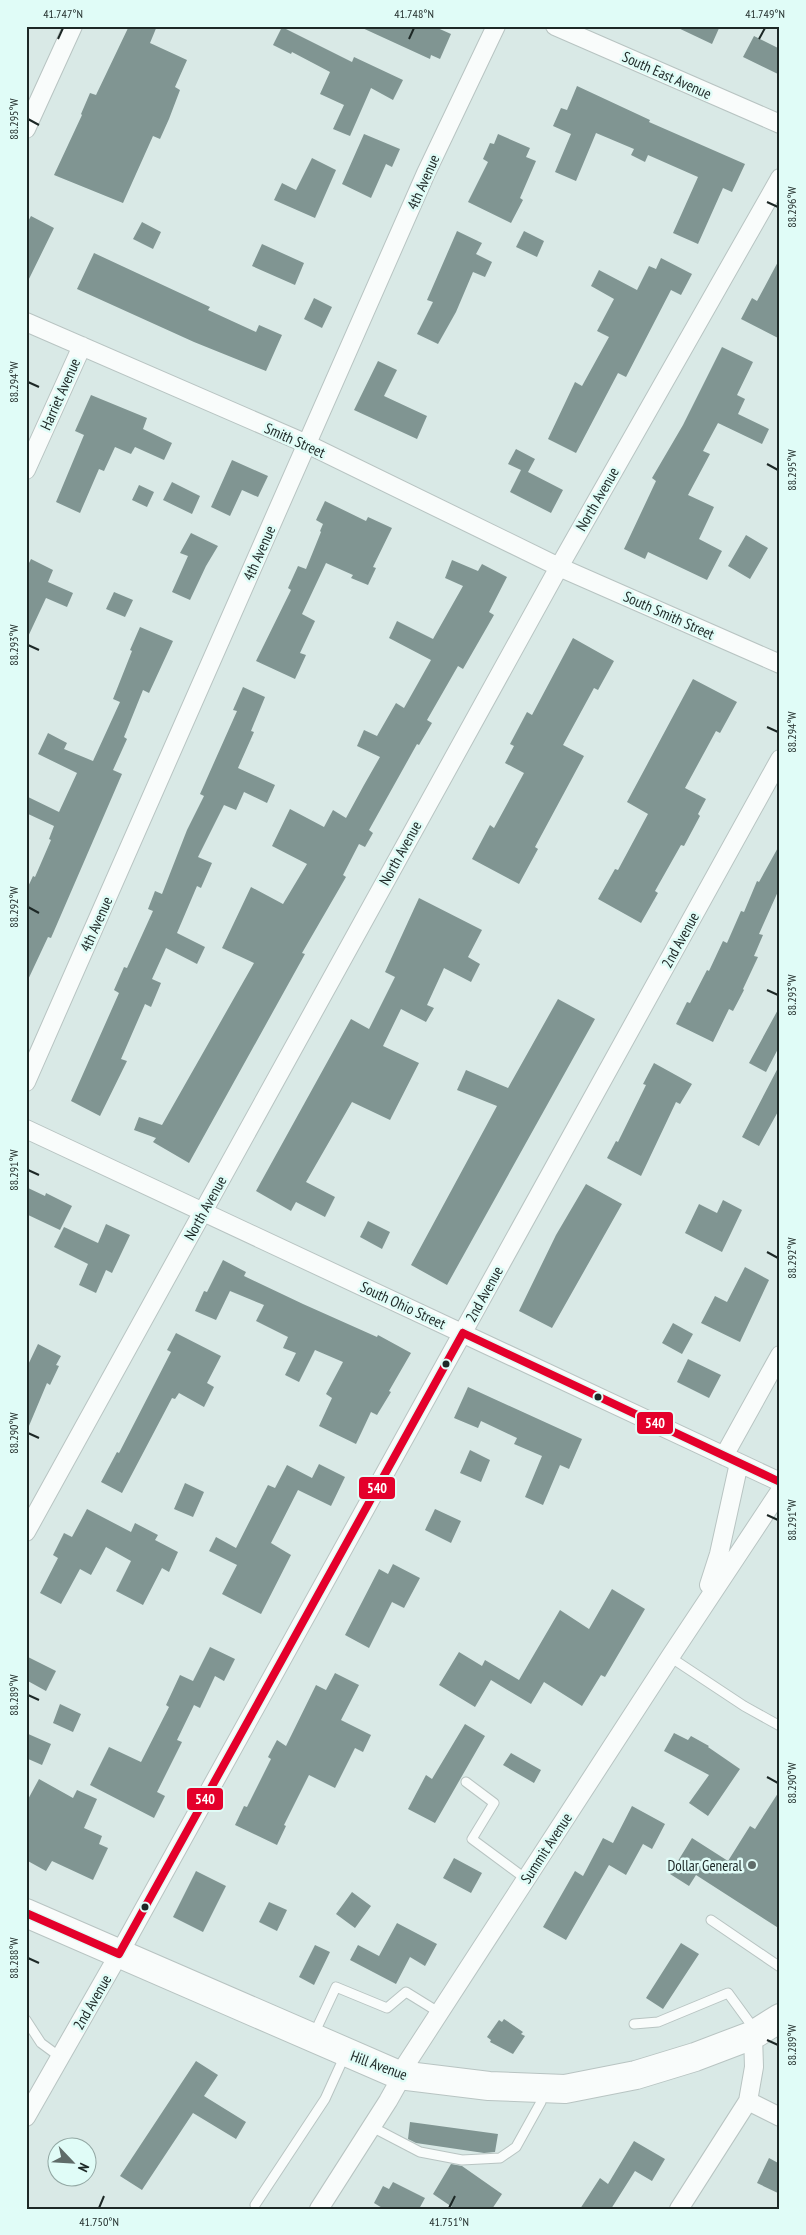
<svg xmlns="http://www.w3.org/2000/svg" width="806" height="2235" viewBox="0 0 806 2235" font-family="'PT Sans Narrow',sans-serif">
  <style>
    .building { fill: #809592 }
    .lines { fill: none; stroke-linecap: round; stroke-linejoin: round }
    .lane-casing { stroke: #b8c4c2; stroke-width: 11 }
    .street-casing { stroke: #b8c4c2; stroke-width: 20 }
    .primary-casing { stroke: #b8c4c2; stroke-width: 30 }
    .lane { stroke: #f9fcfb; stroke-width: 9 }
    .street { stroke: #f9fcfb; stroke-width: 18 }
    .primary { stroke: #f9fcfb; stroke-width: 28 }
    .bus-1-casing { stroke: #e0fcf7; stroke-width: 11 }
    .bus-1 { stroke: #e4002b; stroke-width: 8 }
    .ticks { fill: none; stroke: #1d2826; stroke-width: 2 }
    .bus-dot { fill: #1d2826; stroke: #e0fcf7; stroke-width: 2 }
    .poi-dot { fill: #5f6c69; stroke: #e0fcf7; stroke-width: 2 }
    .labels { text-anchor: middle; dominant-baseline: central; stroke-width: 5; stroke-linejoin: round; paint-order: stroke }
    .street-label { font-size: 15px; fill: #1d2826; stroke: #e0fcf7 }
    .poi-label { font-size: 15px; fill: #1d2826; stroke: #e0fcf7; text-anchor: end }
    .line-badge { stroke: #e0fcf7; stroke-width: 2 }
    .badge-label { font-size: 14px; text-anchor: middle; font-weight: bold; fill: #fff }
    .neatline { fill: none; stroke: #1d2826; stroke-width: 2 }
    .ticks-label { font-size: 12px; text-anchor: middle; fill: #1d2826 }
  </style>
  <rect width="100%" height="100%" fill="#d9e9e6"/>
  <path class="building" d="M129 26H157L150 43 187 60 175 87 180 90 169 119 160 139 153 136 123 203 54 175 82 115 81 114 90 93 96 95Z
    M358 26H433L451 34 440 59 431 55 430 59Z
    M674 26H720L712 44Z
    M282 27 352 62 354 57 403 80 393 100 371 88 350 136 333 129 344 105 320 94 330 72 292 52 291 54 273 45Z
    M754 36 780 49V75L743 57Z
    M577 86 650 120 649 122 745 164 732 192 723 188 698 244 673 233 698 177 648 155 645 162 631 155 634 149 596 133 576 181 555 172 571 134 553 126 561 108 567 110Z
    M364 134 400 149 392 167 386 164 371 198 342 184Z
    M498 134 530 148 526 157 536 161 520 198 523 200 511 223 468 202 488 162 483 159 490 143 494 144Z
    M312 158 336 170 315 218 274 200 282 183 296 190Z
    M31 216 54 228 26 285V225Z
    M142 222 161 232 153 249 133 239Z
    M457 231 482 243 476 254 492 262 485 277 473 272 456 312 438 344 417 334 433 302 427 300Z
    M524 231 544 241 537 257 516 247Z
    M262 244 304 263 295 285 252 266Z
    M94 253 210 307 208 310 256 332 259 325 282 335 266 371 194 342 77 289Z
    M661 258 692 274 681 295 671 290 626 377 618 373 576 453 548 439 575 382 582 386 609 337 597 331 614 299 591 286 599 270 637 290 649 266 656 269Z
    M780 258V339L741 319 752 298 757 301Z
    M314 298 332 307 322 328 304 319Z
    M722 347 753 362 737 395 745 399 738 414 769 429 762 444 718 423 703 451 710 454 688 495 714 507 699 539 722 551 707 580 648 552 645 559 624 549 656 481 652 478 683 425Z
    M378 361 397 370 384 396 427 416 417 439 354 410Z
    M91 395 147 418 143 429 172 443 164 460 135 447 131 454 115 447 104 471 99 469 80 513 56 502 84 435 75 431Z
    M516 449 535 459 528 472 563 490 551 513 510 492 521 470 508 464Z
    M232 460 268 476 258 497 242 490 230 516 211 507Z
    M172 482 200 496 192 514 163 500Z
    M139 485 154 492 147 507 132 500Z
    M325 501 366 521 368 517 392 528 373 567 376 568 368 585 351 578 353 575 326 563 302 614 315 621 300 653 306 655 295 679 256 661 291 590 288 588 298 566 306 569 321 532 320 531 323 524 316 520Z
    M191 533 218 546 206 566 190 600 172 592 188 556 180 553Z
    M746 535 768 548 750 579 728 566Z
    M31 559 53 570 48 582 73 593 67 607 46 598 26 641V569Z
    M452 560 478 571 482 564 507 577 489 612 494 615 463 669 458 666 427 720 432 723 419 745 417 744 369 830 373 833 365 847 359 844 343 875 346 877 302 953 305 954 189 1163 153 1142 156 1138 134 1130 139 1117 162 1125 254 963 222 948 251 887 283 904 307 864 272 846 290 809 324 827 333 810 346 818 364 785 380 757 357 746 364 730 377 736 396 703 404 708 431 660 389 638 397 621 433 639 463 586 445 578Z
    M114 592 133 600 125 617 106 609Z
    M140 627 173 641 149 693 143 690 124 737 127 739 113 770 122 774 51 938 48 937 26 984V891L33 876 35 877 51 840 49 839 54 826 26 813V796L59 812 77 773 38 754 48 733 67 743 64 749 93 761 120 702 113 699 132 651 130 650Z
    M573 638 614 661 598 690 594 688 563 745 584 756 535 847 538 849 519 884 472 859 490 825 494 828 524 773 505 763 514 746 510 744 527 712 532 715Z
    M693 679 737 702 720 733 716 731 685 788 706 799 698 814 700 816 684 846 681 845 655 891 658 893 641 923 598 899 615 869 618 870 648 814 627 802Z
    M243 687 265 697 251 731 254 732 238 768 275 785 267 803 244 792 236 810 224 805 198 857 212 863 201 888 197 886 177 933 205 947 197 964 166 948 152 979 161 983 151 1007 145 1004 121 1059 127 1061 100 1116 71 1101 119 993 114 990 124 967 127 968 153 911 148 909 155 891 162 894 187 830 204 796 200 794 237 711 233 710Z
    M780 844V887L759 934 763 935 754 956 758 957 743 989 744 990 733 1011 729 1009 713 1042 676 1024 687 1002 690 1003 707 970 709 971 723 941 727 943 741 911 744 912 757 881 759 882Z
    M419 898 482 930 468 957 480 964 471 982 444 968 427 1005 434 1008 426 1022 401 1009 383 1046 419 1063 390 1120 352 1102 306 1182 335 1197 325 1217 296 1202 291 1211 256 1191 351 1019 369 1029 395 977 385 972Z
    M558 999 595 1019 447 1285 411 1265 497 1106 457 1090 466 1070 508 1088Z
    M780 1006V1045L766 1072 749 1063Z
    M654 1063 692 1084 680 1104 676 1102 641 1176 607 1158 616 1141 618 1142 646 1085 643 1084Z
    M780 1064V1108L759 1146 742 1137Z
    M586 1184 622 1204 552 1328 519 1311 556 1235Z
    M26 1187 45 1196 46 1193 72 1206 60 1230 26 1214Z
    M723 1200 742 1210 722 1252 685 1233 699 1204 717 1213Z
    M368 1221 390 1232 382 1249 360 1237Z
    M106 1224 130 1235 112 1273 106 1270 96 1293 79 1285 88 1264 54 1247 64 1227 98 1243Z
    M223 1260 246 1272 244 1276 303 1304 377 1337 378 1335 411 1353 389 1391 391 1392 377 1415 371 1412 356 1444 319 1426 332 1398 326 1394 343 1362 315 1350 299 1382 285 1375 296 1353 283 1348 288 1337 256 1321 264 1305 230 1291 216 1320 195 1311 204 1291 207 1292Z
    M745 1267 769 1280 740 1342 701 1323 715 1296 727 1302Z
    M673 1323 693 1334 682 1354 662 1343Z
    M176 1333 221 1356 207 1383 214 1387 204 1407 179 1393 175 1399 172 1398 122 1493 101 1482 117 1452 119 1453 171 1352 167 1350Z
    M38 1344 61 1356 56 1365 59 1366 50 1385 47 1383 26 1433V1369Z
    M688 1359 721 1375 709 1398 677 1382Z
    M468 1387 582 1439 569 1469 560 1465 543 1505 525 1497 542 1456 514 1444 517 1438 481 1421 478 1428 454 1418Z
    M470 1450 490 1460 481 1482 460 1473Z
    M319 1464 345 1477 331 1506 298 1490 271 1543 291 1555 261 1614 222 1594 237 1565 209 1551 216 1537 236 1548 268 1485 275 1488 287 1465 312 1478Z
    M185 1483 204 1492 193 1517 174 1509Z
    M87 1509 131 1532 135 1523 158 1535 155 1540 178 1552 169 1572 162 1568 143 1605 116 1591 131 1561 106 1547 91 1575 80 1569 61 1604 40 1593 58 1558 53 1555 64 1533 72 1537Z
    M435 1509 461 1521 451 1543 425 1530Z
    M393 1564 420 1578 404 1608 392 1602 369 1648 345 1635 379 1569 388 1574Z
    M612 1589 645 1609 605 1677 601 1675 582 1706 544 1682 531 1704 491 1680 475 1707 439 1685 459 1652 482 1666 485 1660 519 1680 560 1610 589 1629Z
    M210 1647 235 1659 224 1681 215 1676 200 1708 194 1705 177 1740 182 1742 157 1792 165 1796 154 1818 90 1785 109 1747 141 1762 169 1707 166 1705 180 1675 193 1681Z
    M26 1656 56 1671 46 1691 26 1680Z
    M335 1673 359 1685 341 1720 371 1735 363 1752 355 1748 335 1788 309 1775 284 1825 286 1826 277 1845 235 1825 244 1806 247 1807 271 1759 268 1757 277 1740 286 1746 316 1685 326 1690Z
    M60 1704 81 1714 73 1732 53 1723Z
    M465 1724 485 1736 435 1823 408 1809 426 1775 432 1779Z
    M26 1733 51 1744 42 1765 26 1758Z
    M674 1733 688 1740 691 1736 709 1746 708 1747 740 1769 708 1816 689 1803 709 1775 664 1751Z
    M511 1753 541 1770 534 1783 503 1765Z
    M39 1779 73 1798 77 1790 97 1799 84 1828 102 1836 99 1844 108 1848 93 1880 52 1861 46 1871 26 1860V1803Z
    M780 1790V1929L696 1875 689 1886 670 1874 692 1838 728 1861 750 1826 755 1829Z
    M632 1806 665 1824 652 1849 643 1844 626 1875 609 1865 566 1940 543 1927 575 1871 583 1876 603 1838 613 1843Z
    M454 1858 482 1873 471 1893 443 1878Z
    M196 1871 226 1886 203 1932 173 1917Z
    M352 1892 371 1906 355 1928 336 1914Z
    M269 1902 287 1910 277 1931 259 1922Z
    M397 1923 437 1944 425 1966 410 1957 396 1984 350 1960 358 1945 379 1956Z
    M681 1943 699 1954 663 2009 646 1998Z
    M315 1945 330 1952 314 1985 299 1977Z
    M504 2019 523 2032 521 2034 525 2036 513 2054 490 2042 491 2040 487 2037 499 2020 502 2022Z
    M196 2061 218 2075 204 2096 246 2122 236 2139 193 2113 142 2190 120 2176Z
    M410 2122 498 2134 495 2152 484 2153 416 2143 408 2139Z
    M634 2141 665 2159 652 2181 635 2171 611 2209H580L600 2178 608 2184Z
    M769 2158 780 2164V2194L757 2183Z
    M451 2164 462 2166 502 2194 492 2209H455L433 2194Z
    M393 2182 425 2198 419 2209H384L374 2203 383 2186 389 2189Z"/>
  <g class="lines">
    <g class="lane-casing">
      <path id="lane" d="M670 1657 744 1706 780 1726
        M466 1782 494 1803 472 1839 526 1879
        M711 1920 780 1967
        M26 2020 41 2043 60 2057
        M634 2024 658 2022 728 1993 755 2030
        M314 2034 336 1987 387 2008 406 1992 440 2013
        M372 2127 420 2152 462 2160 500 2158 516 2147 541 2102 543 2091
        M255 2205 325 2099 345 2055"/>
    </g>
    <g class="street-casing">
      <path id="street" d="M555 26 780 124
        M26 129 73 26
        M26 322 307 444 559 567 780 664
        M26 470 82 346
        M26 1082 426 173 496 26
        M26 1129 780 1482
        M724 1456 780 1355
        M26 1532 559 567 780 178
        M709 1585 719 1554 739 1463
        M748 2101 780 2117
        M26 2117 119 1954 780 759
        M319 2209 388 2101 397 2085 399 2075 670 1657 780 1491
        M679 2209 748 2101 754 2067 753 2035"/>
    </g>
    <g class="primary-casing">
      <path id="primary" d="M26 1913 399 2075 489 2086 565 2089 636 2075 695 2057 753 2035 780 2018"/>
    </g>
    <use href="#lane" class="lane"/>
    <use href="#street" class="street"/>
    <use href="#primary" class="primary"/>
    <g class="bus-1-casing">
      <path id="bus-1" d="M463 1333 780 1482
        M26 1913 119 1954
        M119 1954 463 1333"/>
    </g>
    <use href="#bus-1" class="bus-1"/>
  </g>
  <path class="ticks" d="M58 39 63 28M409 39 414 28M759 39 765 28M28 119 39 125M767 202 778 207M28 382 39 387M767 464 778 470M28 645 39 650M767 727 778 732M28 907 39 913M767 990 778 995M28 1170 39 1175M767 1252 778 1258M28 1433 39 1438M767 1515 778 1520M28 1695 39 1700M767 1777 778 1783M28 1958 39 1963M767 2040 778 2045M99 2208 104 2196M449 2208 455 2196"/>
  <g class="bus-dot">
    <circle cx="446" cy="1364" r="4.5"/>
    <circle cx="598" cy="1397" r="4.5"/>
    <circle cx="145" cy="1907" r="4.5"/>
  </g>
  <circle class="poi-dot" cx="752" cy="1865" r="5"/>
  <g class="labels">
    <g class="street-label">
      <text transform="translate(667 75) rotate(24)">South East Avenue</text>
      <text transform="translate(423 182) rotate(-66)">4th Avenue</text>
      <text transform="translate(60 394) rotate(-66)">Harriet Avenue</text>
      <text transform="translate(295 440) rotate(24)">Smith Street</text>
      <text transform="translate(597 499) rotate(-60)">North Avenue</text>
      <text transform="translate(259 553) rotate(-66)">4th Avenue</text>
      <text transform="translate(669 615) rotate(24)">South Smith Street</text>
      <text transform="translate(400 853) rotate(-61)">North Avenue</text>
      <text transform="translate(96 924) rotate(-66)">4th Avenue</text>
      <text transform="translate(680 940) rotate(-61)">2nd Avenue</text>
      <text transform="translate(205 1208) rotate(-61)">North Avenue</text>
      <text transform="translate(484 1294) rotate(-61)">2nd Avenue</text>
      <text transform="translate(403 1305) rotate(25)">South Ohio Street</text>
      <text transform="translate(546 1848) rotate(-57)">Summit Avenue</text>
      <text transform="translate(92 2002) rotate(-60)">2nd Avenue</text>
      <text transform="translate(379 2065) rotate(20)">Hill Avenue</text>
    </g>
    <g class="poi-label">
      <text x="742" y="1865">Dollar General</text>
    </g>
  </g>
  <g class="line-badge">
    <rect x="636" y="1411" width="38" height="24" rx="5" fill="#e4002b"/>
    <rect x="358" y="1476" width="38" height="24" rx="5" fill="#e4002b"/>
    <rect x="186" y="1787" width="38" height="24" rx="5" fill="#e4002b"/>
  </g>
  <g class="badge-label">
    <text x="655" y="1428">540</text>
    <text x="377" y="1493">540</text>
    <text x="205" y="1804">540</text>
  </g>
  <rect width="806" height="2235" fill="none" stroke="#e0fcf7" stroke-width="55"/>
  <g transform="translate(72 2162) rotate(115)"><circle r="24" fill="#e0fcf7" stroke="#92a7a3"/>
  <path d="M0-4L9 19L0 12L-9 19Z" fill="#5f6c69"/>
  <text y="-8" font-size="14" font-weight="bold" text-anchor="middle" fill="#1d2826">N</text>
  </g>
  <rect x="28" y="28" width="750" height="2180" class="neatline"/>
  <g class="ticks-label">
    <text x="63" y="18">41.747°N</text>
    <text x="414" y="18">41.748°N</text>
    <text x="765" y="18">41.749°N</text>
    <text transform="translate(14 119) rotate(-90)" y="4">88.295°W</text>
    <text transform="translate(792 207) rotate(-90)" y="4">88.296°W</text>
    <text transform="translate(14 382) rotate(-90)" y="4">88.294°W</text>
    <text transform="translate(792 470) rotate(-90)" y="4">88.295°W</text>
    <text transform="translate(14 645) rotate(-90)" y="4">88.293°W</text>
    <text transform="translate(792 732) rotate(-90)" y="4">88.294°W</text>
    <text transform="translate(14 907) rotate(-90)" y="4">88.292°W</text>
    <text transform="translate(792 995) rotate(-90)" y="4">88.293°W</text>
    <text transform="translate(14 1170) rotate(-90)" y="4">88.291°W</text>
    <text transform="translate(792 1258) rotate(-90)" y="4">88.292°W</text>
    <text transform="translate(14 1433) rotate(-90)" y="4">88.290°W</text>
    <text transform="translate(792 1520) rotate(-90)" y="4">88.291°W</text>
    <text transform="translate(14 1695) rotate(-90)" y="4">88.289°W</text>
    <text transform="translate(792 1783) rotate(-90)" y="4">88.290°W</text>
    <text transform="translate(14 1958) rotate(-90)" y="4">88.288°W</text>
    <text transform="translate(792 2045) rotate(-90)" y="4">88.289°W</text>
    <text x="99" y="2226">41.750°N</text>
    <text x="449" y="2226">41.751°N</text>
  </g>
</svg>
